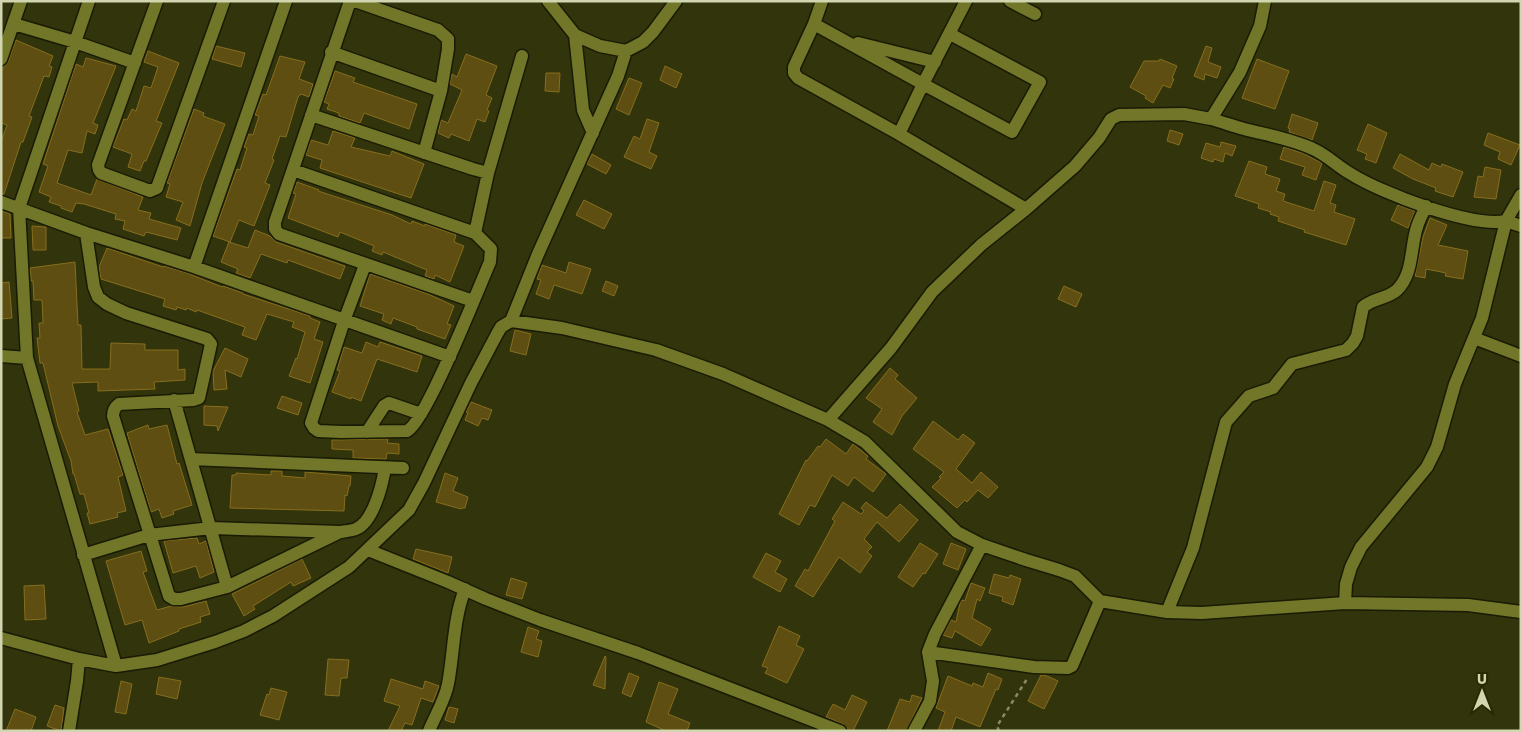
<svg xmlns="http://www.w3.org/2000/svg" width="1522" height="732" viewBox="0 0 1522 732" font-family="Poppins,sans-serif">
  <style>
    .building { fill: #5f4e11; stroke: #856e1f }
    .lines { fill: none; stroke-linecap: round; stroke-linejoin: round }
    .minor-casing { stroke: #191b04; stroke-width: 15 }
    .path { stroke: #888b64; stroke-width: 2.5; stroke-dasharray: 4 4; stroke-linecap: butt }
    .minor { stroke: #717629; stroke-width: 12 }
  </style>
  <rect width="100%" height="100%" fill="#32340b"/>
  <path class="building" d="M16 40 53 56 49 66 52 67 49 77 44 76 29 116 32 117 23 142H21L4 194H1V142L7 125 1 123V70L8 62Z
    M216 46 245 53 241 67 212 59Z
    M1206 46 1212 48 1208 62 1221 67 1217 78 1205 74 1204 80 1194 76Z
    M148 51 179 63 156 121 162 123 146 161H144L140 171 128 167 132 154 113 147 124 119 127 120 132 109 136 111 144 86 151 88 158 67 144 62Z
    M466 54 497 66 486 95 492 98 487 110 489 111 485 122 477 119 469 141 451 134 449 138 438 133 441 120 448 123 462 90 450 84 452 74 457 77Z
    M280 56 305 62 299 79 313 84 309 97 301 94 298 97 286 137 280 136 272 159 274 160 265 183 270 185 254 226 239 220 230 242 213 236 237 169 240 170 247 148 244 147 249 134 253 135 259 116 255 115 263 94 266 95Z
    M86 58 116 66 93 123 98 125 95 134 87 131 82 153 68 150 57 183 91 195 97 179 143 197 138 210 151 213 149 219 181 228 177 240 146 232 144 236 123 229 125 221 115 219 116 214 84 204 76 203 72 212 61 208V206L49 202 51 197 39 192 48 166 43 164 76 64 83 67Z
    M1160 59 1177 66 1172 78 1174 79 1170 88 1163 85 1153 103 1145 98 1146 96 1130 87 1144 61H1159Z
    M1257 59 1289 71 1275 109 1242 98Z
    M665 66 682 74 676 88 660 80Z
    M335 71 355 78 353 82 417 104 409 129 364 113 360 123 339 116V113L327 109 329 104 324 102Z
    M546 73H560L559 92 545 91Z
    M629 78 642 83 629 115 616 109Z
    M194 109 204 113 203 116 225 124 202 183 190 226 176 220 183 202 166 197 170 184 167 183Z
    M1292 114 1318 123 1312 140 1289 132 1290 129 1288 128Z
    M647 119 659 123 649 152 657 156 651 169 624 157 634 136 640 139Z
    M1368 124 1387 133 1376 163 1365 159 1367 154 1357 150Z
    M1170 130 1183 134 1179 145 1167 141Z
    M333 131 355 138 351 147 390 156 392 151 424 164 411 198 320 168 322 160 306 155 311 140 328 145Z
    M1488 133 1520 145 1511 165 1498 159 1500 152 1484 145Z
    M1221 142 1236 146 1232 156 1225 153 1223 162 1214 159 1213 162 1201 158 1206 143 1220 147Z
    M1284 147 1302 153 1322 163 1316 180 1302 175 1305 167 1280 159Z
    M592 154 611 165 606 174 587 164Z
    M1400 154 1429 170 1432 163 1441 167 1442 164 1463 172 1453 197 1435 191 1436 188 1413 179 1393 168Z
    M1249 161 1267 167 1265 174 1280 179 1276 191 1285 194 1283 201 1314 211 1324 181 1336 185 1330 203 1336 205 1334 212 1355 219 1346 245 1304 232 1305 230 1278 221 1279 217 1270 214 1271 212 1258 208 1259 204 1235 196Z
    M1485 167 1501 170 1496 199 1474 197 1478 176 1483 177Z
    M297 182 319 190 318 191 392 215 411 224 412 221 425 226V224L456 235 454 242 464 246 450 282 435 275 434 279 425 276 427 270 383 252 382 255 372 251 374 246 340 232 338 237 288 218 296 194 293 193Z
    M584 200 612 214 604 229 576 215Z
    M1398 205 1415 211 1408 228 1391 220Z
    M1 211 10 214 11 238H1Z
    M1430 218 1447 225 1438 245 1468 251 1463 279 1445 276 1446 273 1426 269 1425 278 1415 276 1423 237Z
    M32 226 46 227V250H33Z
    M255 230 270 236 276 242 345 266 340 279 288 260 287 263 261 254 250 278 236 273 238 269 221 262 229 242 248 248Z
    M107 248 163 267 164 266 187 273 222 287 223 286 243 293V294L310 316V318L320 322 314 339 323 342 310 383 289 376 296 358 297 359 305 332 292 327 294 322 267 314 256 340 242 335 245 327 197 310 196 312 187 308 186 310 177 307 176 310 163 306 165 299 101 279 99 267Z
    M75 262 78 325H81L82 369H110L111 343 145 344V350H178V370L185 369V380L154 382 155 389 98 391V382L72 383 79 411 77 412 85 435 108 429 123 475 118 477 126 511 117 513 118 517 90 524 87 513H89L84 494H80L74 474H73L71 461 58 426 43 363H40L37 338H40L39 323H43L42 300H34L33 281H31V276L30 268Z
    M569 262 591 269 582 294 554 285 549 299 536 294 541 280 537 279 542 265 566 273Z
    M370 274 428 294 454 306 447 324 451 325 445 339 417 329V327L393 318 391 324 382 320 384 314 360 306Z
    M606 281 618 286 614 296 602 291Z
    M9 282 12 318 1 319V283Z
    M1064 286 1082 294 1076 307 1058 299Z
    M515 330 531 334 526 355 510 351Z
    M366 342 378 347 380 342 422 356 417 372 377 359 361 401 351 397V399L332 392 340 371 337 370 344 347 362 353Z
    M225 348 248 359 241 377 225 370 227 389 214 390 213 371Z
    M890 368 898 375 895 379 917 398 902 416 892 435 873 422 882 409 866 398Z
    M282 396 302 403 298 415 277 408Z
    M471 402 492 410 488 420 482 418 478 426 465 420 468 413 466 412Z
    M204 406 228 407 218 431 217 426 204 425Z
    M933 421 958 440 963 434 975 443 956 469 972 483 981 472 990 480 998 487 988 498 978 490 967 502 965 500 957 508 932 487 941 478 939 477 944 472 913 449Z
    M148 425 149 429 167 425 177 464 179 463 192 505 173 511 174 514 162 518 159 509 151 512 127 433Z
    M388 439 387 443 399 444V454L387 453 386 459 353 458V450L332 449V440Z
    M826 439 846 454 853 444 868 456 866 459 886 474 873 492 854 477 848 486 832 475 815 507 810 505 799 525 779 514 806 460 807 461 818 446 820 447Z
    M271 471H282V476L305 478V472L351 476 350 486H349L347 496 345 495 344 511 230 508 232 475H236V473L271 475Z
    M445 473 458 478 453 491 468 497 465 508H462L461 509 436 502Z
    M843 502 861 514 864 511 861 508 866 502 887 518 900 504 918 520 899 542 877 522 864 539 872 547 867 552 872 556 860 573 839 557 813 597 795 586 805 569 808 571 835 521 832 519Z
    M197 538 199 544 206 541 214 572 200 578 196 566 173 573 164 541Z
    M920 543 938 554 925 574 923 573 913 587 898 577Z
    M951 543 966 549 958 570 943 564Z
    M416 549 452 557 448 573 413 559Z
    M141 551 147 571 143 572 157 610 171 606 183 607 206 601 210 614 200 617 201 622 179 629V631L149 643 142 620 125 625 106 561Z
    M766 553 781 561 775 572 787 579 780 592 753 577Z
    M302 559 311 578 293 586 291 582 253 606 255 609 244 616 232 594Z
    M994 574 1009 578 1010 575 1021 579 1013 605 1002 601 1003 597 989 593Z
    M511 578 527 583 522 599 506 595Z
    M971 583 985 588 980 601 977 599 972 618 991 629 981 646 955 631 952 638 943 635 951 620 956 622 960 603 962 600 965 601Z
    M44 585 46 619 25 620 24 586Z
    M779 626 800 636 796 645 804 649 787 683 765 673 768 668 762 666Z
    M528 627 539 631 536 639 542 641 538 657 521 652Z
    M605 656 606 657 605 689 593 685Z
    M328 659 349 660 347 678H341L339 696 325 695Z
    M629 673 639 677 631 697 622 693Z
    M988 673 1002 679 998 690 996 689 980 727 956 717 951 731H938L945 712 936 708 948 676 972 686 973 683 983 687Z
    M1041 675 1047 676 1058 681 1044 709 1028 701Z
    M159 677 181 681 177 699 156 694Z
    M391 679 423 689 425 681 439 686 433 702 421 698 412 725 405 723 401 731H388L400 706 384 701Z
    M121 681 132 684 126 714 115 712Z
    M659 682 678 689 668 714 690 723 687 731H666L646 722Z
    M271 688 287 692 279 720 260 715 267 694 269 695Z
    M852 695 867 702 853 731H849L843 724 826 717 833 704 845 710Z
    M912 695 922 698 906 731H887L900 699 910 702Z
    M55 705 64 708 61 731 47 726Z
    M449 707 458 709 454 723 445 720Z
    M15 709 36 717 31 731H6Z"/>
  <g class="lines">
    <g class="minor-casing">
      <path id="minor" d="M89 1 19 208 27 358 116 666
        M157 1 98 165 99 170 101 173 150 191 157 188 158 185 224 1
        M350 1 275 222V229L279 234 473 301
        M355 1 438 30 448 39V49L441 91 424 153
        M548 1 575 35 600 46 626 51 643 42 653 32 676 1
        M822 1 814 24 794 67V73L798 78 899 134 1026 209
        M1010 1 1035 14
        M14 24 75 42 135 63
        M814 24 923 84 899 134
        M950 34 1040 82 1012 132 923 84 966 1
        M575 35 583 110 593 133
        M858 43 935 62
        M331 52 441 91
        M1 59 21 1
        M311 115 473 169 488 173
        M1211 119C1222 122 1233 126 1244 129 1267 135 1292 139 1313 149 1327 155 1338 167 1351 174 1381 193 1472 228 1506 221L1521 195
        M293 170 475 233 491 249 490 262C478 289 426 422 407 431L341 432 318 431 314 428 311 423 344 321 365 265
        M1 202 86 233 194 267 450 357
        M86 233 94 287 98 297 107 304 126 313 207 339 211 344 199 398 193 400 119 404C115 407 113 410 113 416L169 596 174 599H181L227 587 340 532
        M475 233 488 173 522 56
        M194 267 286 1
        M511 321 538 254 618 76 626 51
        M1474 338 1521 356
        M1 356 27 358
        M174 400 227 587
        M828 420 865 442 957 532 982 545 1026 560 1059 570 1075 576 1100 601 1167 612 1202 613 1345 603 1468 605 1521 612
        M367 432 384 406 389 403 421 414
        M191 459 403 468
        M368 550 448 582 486 599 540 620 638 653 840 731
        M83 555 149 535 211 528 340 532C345 531 351 531 356 529 373 522 382 486 385 468
        M1345 603 1346 584 1351 567 1361 547 1427 467 1437 447 1455 384 1482 318 1506 221 1521 226
        M1167 612 1193 548 1226 422 1249 396 1273 388 1292 364 1346 350 1353 343 1357 336 1363 307C1373 298 1387 299 1397 290 1414 273 1410 248 1417 227 1419 220 1423 213 1426 206
        M1 638 79 659 116 666 157 660 215 642 244 631 273 616 349 567 409 510 424 483 471 383 497 334 501 327 511 321 562 328 656 350 723 374 828 420 891 348 932 292 981 245 1026 209 1075 166 1099 138 1111 119 1119 115 1184 114 1211 119 1240 72 1260 26 1265 1
        M928 652 1034 667 1068 668 1072 666 1100 601
        M69 731 77 681 79 659
        M429 731C435 716 445 700 448 684 454 652 453 620 465 589
        M914 731 930 701 933 681 928 652 935 634 982 545"/>
    </g>
    <path class="path" d="M999 731 997 726 1027 679"/>
    <use href="#minor" class="minor"/>
  </g>
  <rect width="1522" height="732" fill="none" stroke="#d1d5b0" stroke-width="5"/>
  <g transform="translate(1482 692)" stroke="#282a01" stroke-width="4" paint-order="stroke">
  <path d="M0-4L9 19L0 12L-9 19Z" fill="#d1d5b0"/>
  <text y="-8" font-size="14" font-weight="bold" text-anchor="middle" fill="#d1d5b0">U</text>
  </g>
</svg>
